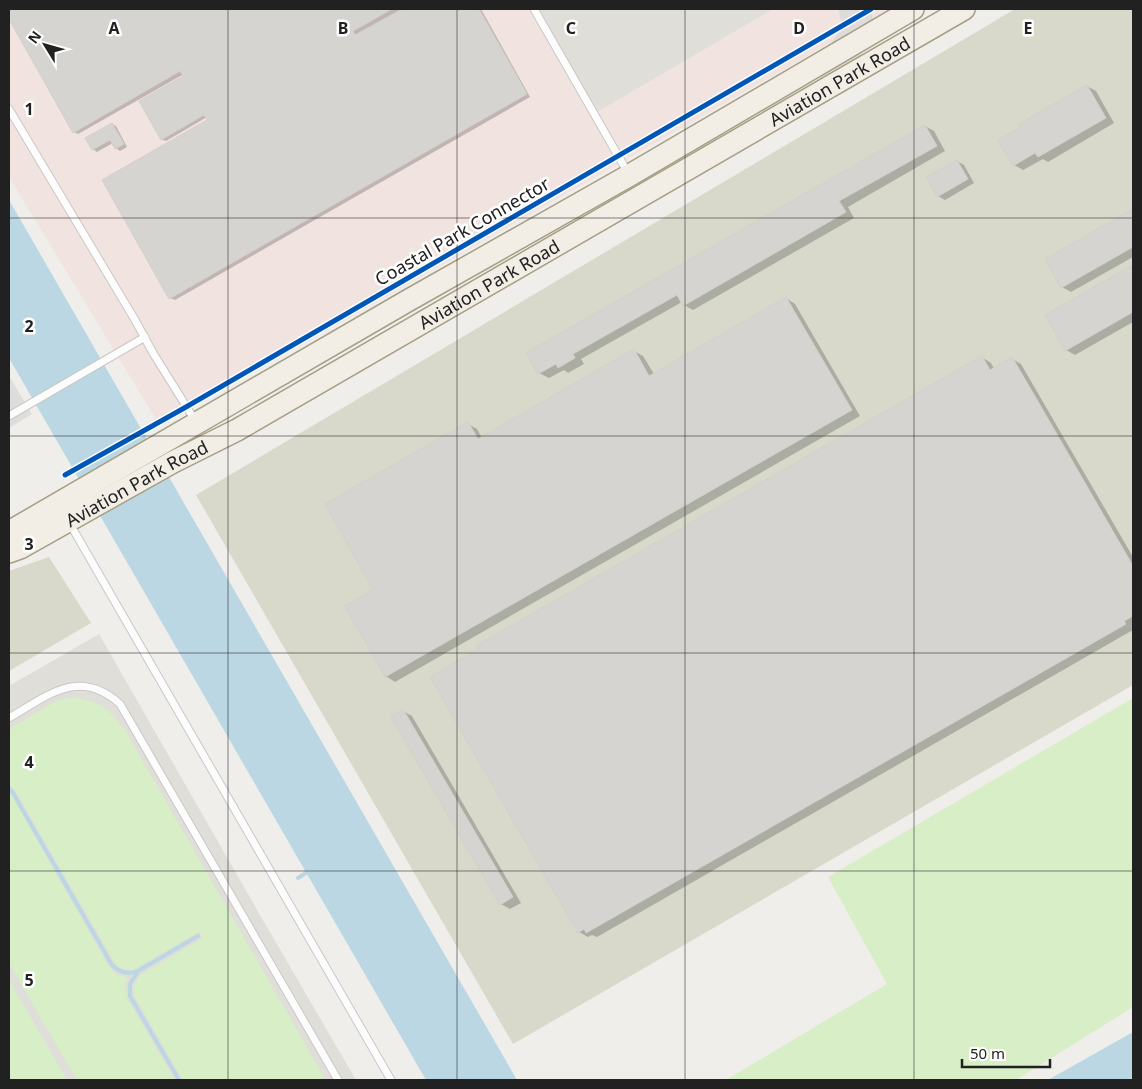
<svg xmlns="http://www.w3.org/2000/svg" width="1142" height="1089" viewBox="0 0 1142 1089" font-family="'Noto Sans',sans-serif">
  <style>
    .residential { fill: #dedddb }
    .commercial { fill: #f1e3df }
    .airport { fill: #dfded8 }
    .construction { fill: #d8d9cb }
    .grass { fill: #d7eec7 }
    .water { fill: #bbd7e4 }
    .shadow { fill: #0003 }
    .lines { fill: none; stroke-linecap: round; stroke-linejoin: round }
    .stream { stroke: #bbd7e4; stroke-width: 4 }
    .taxiway { stroke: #dddcda; stroke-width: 31 }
    .building { fill: #d6d4d1; stroke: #d3d0cb }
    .service-casing { stroke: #c8c8c6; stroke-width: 9 }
    .primary-casing { stroke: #a69f85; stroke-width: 24 }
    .service { stroke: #fdfcfc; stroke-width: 7 }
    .primary { stroke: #f2eee6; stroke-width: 21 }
    .cycleway-casing { stroke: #fff; stroke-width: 8 }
    .cycleway { stroke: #0057b8; stroke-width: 5 }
    .grid { fill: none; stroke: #212121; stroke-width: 1; stroke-opacity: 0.55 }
    .labels { text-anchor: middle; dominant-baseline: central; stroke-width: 5; stroke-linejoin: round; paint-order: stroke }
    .street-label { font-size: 18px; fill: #212121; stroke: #fff }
    .grid-label { font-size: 16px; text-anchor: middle; font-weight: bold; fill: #212121; stroke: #fff; stroke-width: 5; stroke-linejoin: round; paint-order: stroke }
  </style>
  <rect width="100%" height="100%" fill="#efeeea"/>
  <path class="residential" d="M9 376 32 414 9 428Z"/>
  <path class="commercial" d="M9 9H890L160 426 9 177Z"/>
  <path class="airport" d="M539 9H773L597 112Z
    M99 634 260 915 356 1080H9V686Z"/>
  <path class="construction" d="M1015 9H1133V685L513 1044 196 495Z
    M49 557 91 623 9 671V571Z"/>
  <path class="grass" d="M73 698C99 699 111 711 126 732L324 1077 318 1080H183L135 997C132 987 135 981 142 974L203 938 199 932 133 970 124 969 116 965 15 790 9 785V729L58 700Z
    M1133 698V1007L1016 1080H726L887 984 828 877Z
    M9 791 108 965 117 975 129 978 125 985 127 998 175 1080H77L9 963Z
    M9 980 67 1080H9Z"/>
  <path class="water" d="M9 200 517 1080H426L9 358Z
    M1133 1032V1080H1048Z"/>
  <path class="shadow" d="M11 9H481L530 97 175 300 170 298 209 120 207 117 166 141 161 139 185 76 184 74 78 134 74 132 9 17V10Z
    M1087 86 1096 91 1114 123 1048 162 1043 159 1023 170 1014 165Z
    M112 124 116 126 127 147 120 151 116 148 113 143 97 152 93 149Z
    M925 126 934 131 945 151 848 207 854 218 693 310 684 305 682 302 581 359 584 364 568 373 564 370 549 378 539 373Z
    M957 161 964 165 974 183 945 200 938 196Z
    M1133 210V257L1071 292 1062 287 1046 260Z
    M1133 266V322L1075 355 1066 350 1047 316Z
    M786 298 795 304 860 416 395 682 386 676 375 590 468 424 477 429 482 438 634 351 643 356 654 374Z
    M982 357 991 363 994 369 1012 359 1021 364 1133 557V630L597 937 592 935 588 937 579 932Z
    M403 711 412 716 521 903 510 909 501 904Z"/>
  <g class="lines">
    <path class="stream" d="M9 788 13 793 112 965C120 973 128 975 138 971L198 936
      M298 878 309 871
      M137 973 130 984V996L179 1080"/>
    <path class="taxiway" d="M829 66 840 59 852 39 857 20 854 9"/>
  </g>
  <path class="building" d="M9 9H392L353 31 355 35 402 9H479L527 94 169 299 102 180 207 120 204 115 161 140 139 101 183 76 180 71 73 133 9 19Z
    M1087 85 1106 118 1038 157 1035 153 1013 166 998 140 1021 127 1019 124Z
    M112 123 124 144 115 149 110 140 92 150 85 138Z
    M925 125 937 146 839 201 846 212 683 306 677 295 573 354 575 358 558 368 556 364 538 374 526 353Z
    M957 160 968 179 937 197 926 177Z
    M1133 209V247L1061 288 1045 259Z
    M1133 265V312L1065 351 1045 315Z
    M786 297 852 410 385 677 345 606 373 590 325 504 468 422 478 439 634 349 649 376Z
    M982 356 990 370 1012 357 1036 398 1133 566V616L1124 621 1126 624 586 933 584 929 578 933 430 677 478 649 476 646Z
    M403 709 513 897 500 905 391 717Z"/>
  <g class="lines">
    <g class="service-casing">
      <path id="service" d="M534 9 628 173
        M9 109 135 320 153 353 196 422
        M9 416 145 337
        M70 524 391 1080
        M9 718C47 696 79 667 120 704L338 1080"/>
    </g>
    <g class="primary-casing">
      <g id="primary">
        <path d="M9 532 409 300 630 175 913 9"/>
        <path id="s1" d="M9 552 20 548 173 462 237 430 964 9"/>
      </g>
    </g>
    <use href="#service" class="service"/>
    <use href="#primary" class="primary"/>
    <g class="cycleway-casing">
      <path id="cycleway" d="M65 475 186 407 871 9"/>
    </g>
    <use href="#cycleway" class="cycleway"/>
  </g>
  <path class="grid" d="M228 9V1080M457 9V1080M685 9V1080M914 9V1080M9 218H1133M9 436H1133M9 653H1133M9 871H1133"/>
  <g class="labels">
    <g class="street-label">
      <text stroke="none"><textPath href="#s1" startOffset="955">Aviation Park Road</textPath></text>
      <text transform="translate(462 231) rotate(-30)">Coastal Park Connector</text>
      <text stroke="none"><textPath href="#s1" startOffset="550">Aviation Park Road</textPath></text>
      <text stroke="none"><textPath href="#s1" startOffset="145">Aviation Park Road</textPath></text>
    </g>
  </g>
  <g class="grid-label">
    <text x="114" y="34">A</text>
    <text x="343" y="34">B</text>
    <text x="571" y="34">C</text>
    <text x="799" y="34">D</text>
    <text x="1028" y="34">E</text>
    <text x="29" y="115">1</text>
    <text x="29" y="332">2</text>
    <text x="29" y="550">3</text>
    <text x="29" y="768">4</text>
    <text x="29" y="986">5</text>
  </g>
  <rect width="1142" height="1089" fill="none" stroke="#212121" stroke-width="20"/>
  <g transform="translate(45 45) rotate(307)" stroke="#ffffff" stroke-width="4" paint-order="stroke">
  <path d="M0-4L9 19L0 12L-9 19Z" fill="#212121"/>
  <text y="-8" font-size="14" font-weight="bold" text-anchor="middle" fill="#212121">N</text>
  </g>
  <path d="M962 1059v8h88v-8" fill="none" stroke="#212121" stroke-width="2.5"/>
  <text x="970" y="1059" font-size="15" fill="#212121" stroke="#ffffff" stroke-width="4" paint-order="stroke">50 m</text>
</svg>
